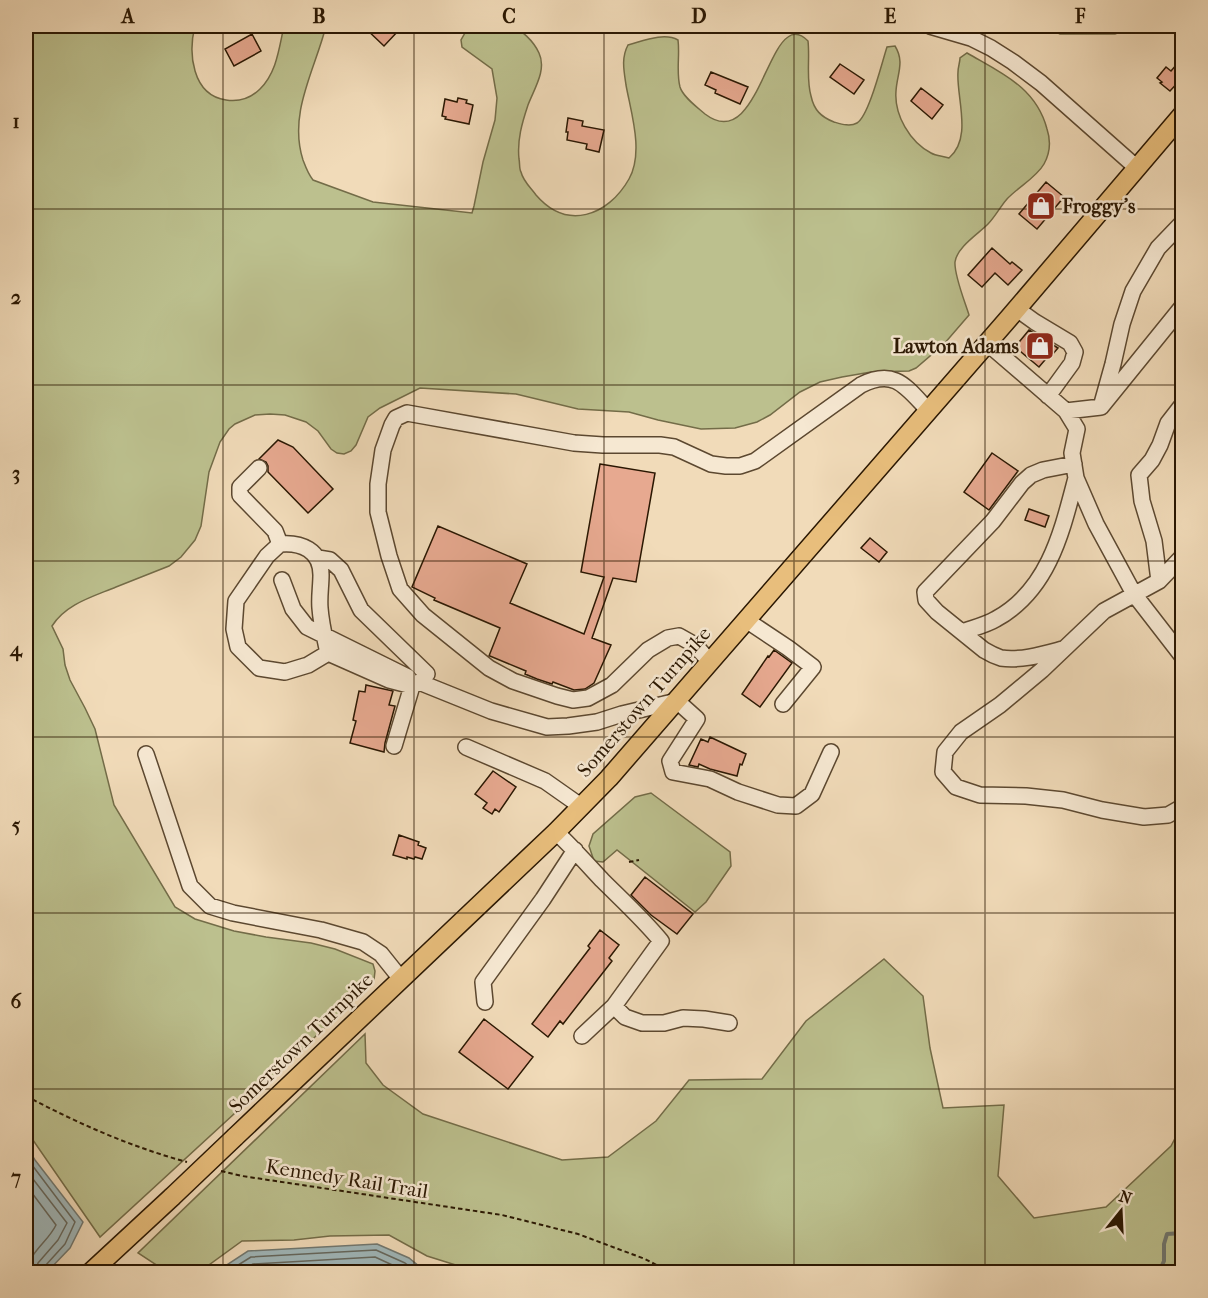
<svg xmlns="http://www.w3.org/2000/svg" width="1208" height="1298" viewBox="0 0 1208 1298" font-family="'IM FELL French Canon',serif">
  <style>
    .green { fill: #bcc08e; stroke: #736c48; stroke-width: 1.5 }
    .water { fill: #a0b8bb; stroke: #717871; stroke-width: 1.5 }
    .lines { fill: none; stroke-linecap: round; stroke-linejoin: round }
    .shore { stroke: #65685e; stroke-width: 1.5 }
    .stream { stroke: #717871; stroke-width: 4 }
    .building { fill: #e7a990; stroke: #2a1702; stroke-width: 1.5 }
    .minor-casing { stroke: #5c4830; stroke-width: 18 }
    .major-casing { stroke: #2a1702; stroke-width: 21 }
    .path { stroke: #2a1702; stroke-width: 2; stroke-dasharray: 4.5 3; stroke-linecap: butt }
    .minor { stroke: #f6e8d2; stroke-width: 15 }
    .major { stroke: #e8be7c; stroke-width: 18 }
    .major-bridge-casing { stroke: #2a1702; stroke-width: 21; stroke-linecap: butt }
    .major-bridge { stroke: #e8be7c; stroke-width: 18 }
    .grid { fill: none; stroke: #2a1702; stroke-width: 1.5; stroke-opacity: 0.55 }
    .labels { text-anchor: middle; dominant-baseline: central; stroke-width: 5; stroke-linejoin: round; paint-order: stroke }
    .poi-label { font-size: 20px; font-weight: bold; fill: #2a1702; stroke: #f6e8d2; text-anchor: start }
    .street-label { font-size: 20px; fill: #2a1702; stroke: #f6e8d2 }
    .neatline { fill: none; stroke: #2a1702; stroke-width: 2 }
    .grid-label { font-size: 20px; text-anchor: middle; font-weight: bold; fill: #2a1702 }
  </style>
  <rect width="100%" height="100%" fill="#f1dbb9"/>
  <filter id="stains"><feTurbulence type="fractalNoise" baseFrequency=".00333" numOctaves="4"/><feColorMatrix values="0 0 0 0 .2 0 0 0 0 .09 0 0 0 0 .02 0 0 0 .5 -.17"/></filter>
  <radialGradient id="worn" r=".72"><stop offset=".6" stop-color="#630" stop-opacity="0"/><stop offset="1" stop-color="#630" stop-opacity=".3"/></radialGradient>
  <path class="green" d="M26 26H195C188 53 192 95 226 100 239 102 251 98 260 89 277 72 279 48 284 26H326C315 70 288 113 303 160 306 168 308 174 313 180L373 202 472 213 474 206 483 162 495 120 497 98 492 69 462 47 461 40 465 33 473 26C482 26 501 23 509 26 521 28 534 42 539 53 547 70 534 89 528 105 522 123 517 140 519 159 520 163 519 169 521 172 523 181 531 188 536 195 567 231 608 216 629 179 644 152 631 113 626 85 624 71 621 58 628 45 643 41 664 32 678 40 680 55 676 72 680 87 683 97 697 107 705 114 751 149 764 53 788 37 796 31 803 36 808 41 810 59 806 79 811 96 814 110 821 117 834 122 841 124 850 127 857 123 869 116 882 62 887 47L895 46C905 62 897 74 896 91 894 115 910 142 931 153 936 156 943 156 949 158 973 138 956 97 958 72 958 67 960 62 960 58L967 53C1001 73 1036 87 1047 129 1051 141 1050 153 1044 164 1036 178 1018 187 1007 199 1000 207 995 217 988 224 978 234 957 247 955 262 954 275 965 302 969 315L944 344 916 368 909 371 871 372 842 377 820 382 800 392 770 415 757 422 735 428 701 429 658 420 629 412 578 409 516 394 420 388 380 408 368 417 356 445 351 451 344 454 337 453 331 449 318 431 306 422 285 415 270 414 255 415 235 424 229 429 220 442 209 472 201 526 195 540 181 557 169 566C151 573 134 580 116 587 92 597 66 604 52 626L63 649 65 665 70 680 85 708 95 729 114 805 175 907 195 919 234 931 266 937 311 943 335 949 373 964 375 971 374 980 260 1090 100 1237 26 1130Z
    M1043 26H1135L1115 34H1060Z
    M651 793 730 852 731 866 706 902 695 912 617 850 603 862 594 861 589 846 593 834 635 797Z
    M884 959 923 996 930 1048 943 1108 1004 1105 998 1176 1034 1218 1106 1207 1171 1146 1182 1125V1272H538L536 1271 478 1272 427 1256 389 1235 330 1236 294 1240 242 1241 206 1267 192 1272H167L138 1253 365 1034 366 1063 383 1085 423 1114 562 1160 608 1157 656 1121 689 1080 762 1079 806 1021Z"/>
  <path class="water" d="M26 1146 35 1160 83 1222 70 1248 47 1272H26Z
    M377 1244 409 1258 426 1272H216L248 1251Z"/>
  <g class="lines">
    <path class="shore" d="M26 1157 75 1222 65 1244 45 1266 43 1272
      M26 1170 67 1223 58 1240 38 1263 36 1272
      M26 1185 56 1225C48 1242 28 1253 27 1272
      M227 1272 251 1257 376 1250 405 1263 417 1272
      M240 1272 253 1264 375 1257 401 1269 405 1272
      M272 1272 373 1266 387 1272"/>
    <path class="stream" d="M1159 1272 1164 1261V1244L1167 1234 1182 1233"/>
  </g>
  <path class="building" d="M363 26H395L399 30 384 46Z
    M252 34 261 51 234 66 225 49Z
    M840 64 864 80 854 94 830 77Z
    M1177 64 1182 68V78L1170 91 1160 83 1162 82 1157 78 1166 67 1171 71Z
    M711 72 748 87 740 104 715 93 716 90 705 85Z
    M921 88 943 105 932 119 911 101Z
    M458 98 467 100 466 103 473 105 469 124 445 119 446 117 442 116 445 99 457 102Z
    M568 118 583 121 582 126 604 130 599 152 586 149 587 144 567 140 568 132H566Z
    M1046 182 1064 197 1037 229 1019 214Z
    M992 248 1010 264 1012 262 1022 270 1008 285 995 273 982 287 968 275Z
    M1029 330 1058 348 1052 355 1050 354 1039 367 1015 347Z
    M278 440 293 447 333 489 308 513 268 472V466L266 462 259 459Z
    M992 453 1018 471 989 510 964 492Z
    M600 464 655 473 636 582 613 578 592 638 611 645 594 683 585 689 574 690 553 682 552 684 537 679 525 674 526 671 490 656H489L500 628 434 600 435 598 412 587 438 526 527 564 510 603 584 634 604 577 581 572Z
    M1029 509 1049 516 1045 527 1025 520Z
    M870 538 887 552 879 562 861 548Z
    M774 650 792 663 760 707 742 694 768 656 769 657Z
    M366 685 393 691 389 705 395 706 385 743 384 752 350 743 356 721 353 720 359 691 365 692Z
    M710 737 746 754 742 765 740 764 737 776 710 769 699 764 698 767 689 765 701 739 708 742Z
    M493 771 516 787 499 812 495 809 492 814 483 808 487 803 475 794Z
    M399 835 419 842 418 845 426 848 422 859 415 857 414 859 407 857V859L393 855Z
    M645 877 693 914 677 934 651 915 631 895Z
    M600 930 619 945 609 958 612 961 563 1024 560 1021 548 1037 532 1024 590 948 588 946Z
    M484 1019 533 1057 508 1089 459 1052Z"/>
  <g class="lines">
    <g class="minor-casing">
      <path id="minor" d="M930 26 971 38 991 48 1013 62 1041 83 1137 168
        M1017 309 1035 322 1070 343 1075 352 1072 363 1048 396
        M987 343 1066 411 1077 429 1072 453 1076 478 1096 524 1134 594 1182 656
        M1101 407 1113 364 1122 324 1133 291 1158 248 1182 223
        M1066 411 1101 407 1182 307
        M259 468 240 487V495L275 531 280 544
        M1182 557 1159 581 1104 611 1042 670 1000 705 961 732 945 752 943 772 956 787 980 795 1026 796 1063 800 1102 810 1144 817 1168 815 1182 807
        M318 558 330 560 341 570 361 610 427 674
        M282 580 293 609 307 627 408 677
        M1159 581 1154 541 1142 501 1139 475 1152 460 1160 445 1168 423 1182 405
        M746 620 788 648 813 667 783 704
        M962 632C973 628 986 625 996 619 1049 590 1062 531 1076 478
        M1063 649C1044 654 1021 661 1001 658 995 656 989 653 984 650L937 612 926 600 925 592 993 521 1022 483 1031 475 1043 470 1074 464
        M328 653 308 665 285 672 259 668 238 647 234 629 236 601 267 556 280 544C301 542 321 550 321 575 321 586 319 597 320 608 321 623 325 639 328 653L389 680 412 686
        M710 662 695 645 679 636 668 638 648 650 612 685 588 698 573 700 557 696 513 681 489 668 423 615 400 589 389 556 378 512V484L383 450 392 425 396 418 407 413 574 443 603 445H660L674 447 711 464 726 466H740L755 461 861 385C895 368 906 387 928 410
        M394 746 412 686 419 682 491 711 547 727 568 726 597 722 622 714 677 701 697 719 670 761 673 772 710 779 738 792 778 805 796 806 812 794 831 752
        M466 747 545 781 582 807
        M146 754 190 886 210 906 233 913 321 930 363 942 381 954 401 979
        M556 832C572 847 587 864 602 880 622 900 643 919 661 941L614 1006 582 1036
        M485 1002 483 982 543 899 575 850
        M614 1006 625 1017 642 1023H664L683 1018 704 1019 729 1023"/>
    </g>
    <g class="major-casing">
      <path id="major" d="M235 1137 556 832 609 778 1009 318 1182 115
        M91 1272 172 1197"/>
    </g>
    <path class="path" d="M629 862 639 860
      M26 1096C77 1123 131 1147 187 1162
      M221 1171 242 1176 502 1215 578 1234 645 1259 670 1272"/>
    <use href="#minor" class="minor"/>
    <use href="#major" class="major"/>
    <g class="major-bridge-casing">
      <path id="major-bridge" d="M172 1197 235 1137"/>
    </g>
    <use href="#major-bridge" class="major-bridge"/>
  </g>
  <path class="grid" d="M223 26V1272M414 26V1272M604 26V1272M794 26V1272M985 26V1272M26 209H1182M26 385H1182M26 561H1182M26 737H1182M26 913H1182M26 1089H1182"/>
  <defs>
    <g id="shop-square" transform="scale(1.5)"><rect x="-9" y="-9" width="18" height="18" rx="4" fill="#8f2418" stroke="#f6e8d2"/><path d="M-5-2.5h2.3a2.7 3.5 0 0 1 5.4 0H5L5.5 6h-11ZM-1.5-2.5h3a1.5 2.3 0 0 0-3 0Z" fill="#fff"/></g>
  </defs>
  <g fill-rule="evenodd">
    <use href="#shop-square" x="1041" y="206"/>
    <use href="#shop-square" x="1040" y="346"/>
  </g>
  <g class="labels">
    <g class="poi-label">
      <text x="1062" y="206">Froggy's</text>
      <text x="1019" y="346" text-anchor="end">Lawton Adams</text>
    </g>
    <g class="street-label">
      <text transform="translate(644 702) rotate(-49)">Somerstown Turnpike</text>
      <text transform="translate(301 1043) rotate(-44)">Somerstown Turnpike</text>
      <text transform="translate(347 1179) rotate(9)">Kennedy Rail Trail</text>
    </g>
  </g>
  <rect width="1208" height="1298" fill="none" stroke="#f1dbb9" stroke-width="66"/>
  <g transform="translate(1121 1211) rotate(18)" stroke="#f6e8d2" stroke-width="4.5" paint-order="stroke">
  <path d="M0-4.5L10 22L0 15L-10 22Z" fill="#2a1702"/>
  <text y="-9" font-size="16" font-weight="bold" text-anchor="middle" fill="#2a1702">N</text>
  </g>
  <rect x="33" y="33" width="1142" height="1232" class="neatline"/>
  <g class="grid-label">
    <text x="128" y="23">A</text>
    <text x="319" y="23">B</text>
    <text x="509" y="23">C</text>
    <text x="699" y="23">D</text>
    <text x="890" y="23">E</text>
    <text x="1080" y="23">F</text>
    <text x="16" y="128">1</text>
    <text x="16" y="304">2</text>
    <text x="16" y="480">3</text>
    <text x="16" y="656">4</text>
    <text x="16" y="832">5</text>
    <text x="16" y="1008">6</text>
    <text x="16" y="1184">7</text>
  </g>
  <rect width="100%" height="100%" filter="url(#stains)"/>
  <rect width="100%" height="100%" fill="url(#worn)"/>
</svg>
